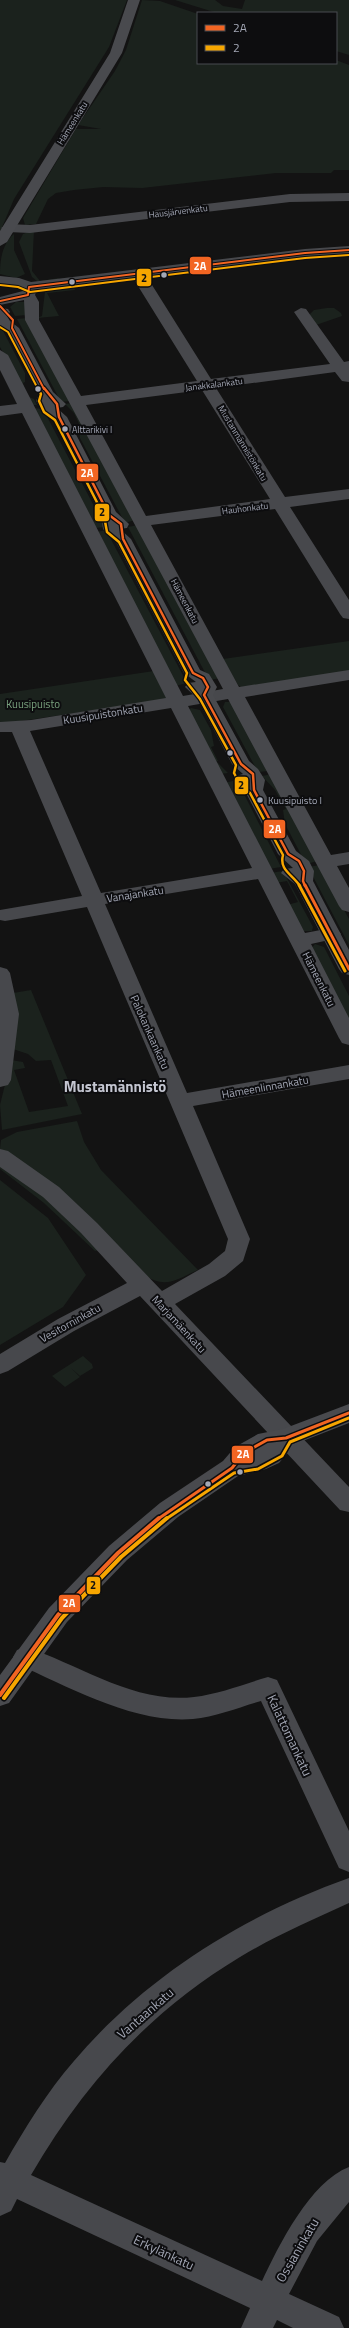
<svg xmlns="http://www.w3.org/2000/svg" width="349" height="2328" viewBox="0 0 349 2328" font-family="'Titillium Web',sans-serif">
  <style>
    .green { fill: #1b221d }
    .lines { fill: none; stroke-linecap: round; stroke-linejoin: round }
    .minor { fill: #47484c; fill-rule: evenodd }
    .major { fill: #494a4e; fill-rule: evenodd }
    .bus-1-far3-casing { stroke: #0d0d0f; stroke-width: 4 }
    .bus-1-far2-casing { stroke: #0d0d0f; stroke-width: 5 }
    .bus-1-far1-casing { stroke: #0d0d0f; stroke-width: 6 }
    .bus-1-casing { stroke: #0d0d0f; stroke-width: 7 }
    .bus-2-far3-casing { stroke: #0d0d0f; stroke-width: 4 }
    .bus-2-far2-casing { stroke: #0d0d0f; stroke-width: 5 }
    .bus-2-far1-casing { stroke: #0d0d0f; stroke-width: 6 }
    .bus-2-casing { stroke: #0d0d0f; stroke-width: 7 }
    .bus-1-far3 { stroke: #f26522; stroke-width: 2 }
    .bus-1-far2 { stroke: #f26522; stroke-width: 2.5 }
    .bus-1-far1 { stroke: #f26522; stroke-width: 3 }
    .bus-1 { stroke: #f26522; stroke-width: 4 }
    .bus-2-far3 { stroke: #f7a600; stroke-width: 2 }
    .bus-2-far2 { stroke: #f7a600; stroke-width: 2.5 }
    .bus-2-far1 { stroke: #f7a600; stroke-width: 3 }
    .bus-2 { stroke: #f7a600; stroke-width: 4 }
    .bus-dot { fill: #a3a7b5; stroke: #0d0d0f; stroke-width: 1.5 }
    .labels { text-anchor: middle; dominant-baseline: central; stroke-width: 4; stroke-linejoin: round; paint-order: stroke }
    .far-street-label { font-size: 9px; fill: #a3a7b5; stroke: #0d0d0f }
    .far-bus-label { font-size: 9px; fill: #a3a7b5; stroke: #0d0d0f; text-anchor: start }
    .bus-label { font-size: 10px; fill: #a3a7b5; stroke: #0d0d0f; text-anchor: start }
    .park-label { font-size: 11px; fill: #79a17e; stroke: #0d0d0f }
    .street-label { font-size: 11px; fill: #a3a7b5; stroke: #0d0d0f }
    .near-street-label { font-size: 13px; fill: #a3a7b5; stroke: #0d0d0f }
    .district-label { font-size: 15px; font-weight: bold; fill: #c4c6d1; stroke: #0d0d0f }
    .line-badge { stroke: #0d0d0f; stroke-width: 1.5 }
    .badge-label { font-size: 11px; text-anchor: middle; font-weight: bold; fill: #fff }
    .pale-badge-label { font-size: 11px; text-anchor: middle; font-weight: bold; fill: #111 }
  </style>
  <rect width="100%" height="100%" fill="#131313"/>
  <path class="green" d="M0 0H127L109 47 14 199 0 232Z
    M142 0 160 1 198 14V63H336V60L349 65V170H334L331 173H276L142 188 103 187 74 190 56 193 48 199 36 224 25 225 23 218 76 129H101L78 125 115 71 126 50Z
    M175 0H215L223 6 242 9 245 0H349V55L336 51V13H217Z
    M34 230 32 271 40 281 59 278 57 281H37L32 277 19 242 23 234Z
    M14 234V250L25 274 16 278 0 274C0 260 2 244 14 234Z
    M74 287 75 290 47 293 59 316 37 318 42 316 45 292Z
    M16 302H25L27 315 15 316 10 307Z
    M327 308H334L341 313 342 316 316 325 308 316 314 310Z
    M27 318 70 401 61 402 17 319Z
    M0 325 25 373V382L23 383 27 396 34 399 37 405H32L0 347Z
    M72 403 135 520 125 523 80 438 79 428H81L74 413 65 404Z
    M33 408 43 409 105 527 95 528Z
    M138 525 221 678 209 680 128 527Z
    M106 530 187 683 175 686 97 532Z
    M349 641V672L241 687 238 685 223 659Z
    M154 671 167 697 164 700 0 724V694Z
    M225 702H231L269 771 258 772 223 707Z
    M191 708 200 710 211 730 214 746 211 747 218 761H216L228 773 220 774 189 710Z
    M272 774 318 861 306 864 285 824 283 810 286 809 275 790 262 776Z
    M237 780 243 792 281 867 269 869 224 783Z
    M320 865 349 919V945L308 867Z
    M283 871 313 927 312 931H304L287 905 298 902 287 881 276 883 270 873Z
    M315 944 324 947 349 996V1023L311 949Z
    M31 990 82 1114 2 1130 0 1105 11 1060 23 1062 25 1068 14 1070 29 1112 68 1106 51 1060 36 1061 28 1054 13 1049V993Z
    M77 1121 84 1142 101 1170 198 1270C175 1280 166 1289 144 1275L14 1157 0 1149 1 1140 17 1132Z
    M0 1163 32 1186 99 1250 95 1251 44 1203 0 1169Z
    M0 1180 48 1218 86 1275 63 1307 0 1345Z
    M83 1356 92 1364 93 1368 80 1376 71 1368 80 1377 65 1387 52 1376Z"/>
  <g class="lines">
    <path class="minor" d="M349 193V201L290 202 30 233 8 232 1 228 8 224 30 225 290 194Z
      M349 246V254L305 257 147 277 211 379 330 364 294 312 301 308 306 309 344 362 349 361V382L342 381 335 372 216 388 285 497 349 489V499L290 507 349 600V619L343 618 340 614 275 509 151 525 239 687 349 670V680L245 697 331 855 349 852V864L337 866 349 888V912L342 910 339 906 228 699 188 706 305 933 331 928 338 930 341 934 338 938 311 944 349 1018V1045L342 1043 339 1038 258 879 105 904 187 1093 349 1065V1079L193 1106 250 1239 243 1261 225 1276 175 1304 349 1487V1512L340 1510 140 1296 74 1331 8 1371 0 1374V1354L58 1319 127 1283 81 1233 43 1197 0 1167V1149L8 1151 59 1187 97 1223 162 1291 209 1264 225 1251 228 1239 87 907 5 921 0 920V910L82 896 12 732H0V722L31 720 166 698 22 413 0 416V406L17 404 0 370V350L8 355 183 696 223 689 25 320 24 300 0 305V297L23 291 16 286 0 284V276L19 278 31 282 305 249ZM133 278 197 381 81 396 39 320V302L35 295 37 290ZM202 390 270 499 146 516 86 405ZM171 708 252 868 101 893 30 731Z
      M0 967 7 969 10 973 19 1014 11 1080 8 1085 0 1087Z
      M26 1647C80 1665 134 1704 194 1697 219 1694 244 1684 268 1677L277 1680 349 1831V1872L339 1868 261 1701C239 1707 216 1717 193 1719 134 1724 69 1687 17 1664L13 1657 17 1650Z
      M349 1878V1903C312 1920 275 1936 240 1957 149 2012 84 2084 31 2175L262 2281C279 2245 310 2182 349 2167V2202L317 2241 289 2294 339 2317 344 2328H293L277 2320 273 2328H241L250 2308 17 2199 11 2211 0 2216V2162L5 2163C25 2128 47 2092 74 2061 146 1976 245 1915 349 1878Z"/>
    <path class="major" d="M128 0H140L122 53 7 242 0 246V231L110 53Z
      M0 308 8 309 10 312 7 316 10 321 19 328 53 392 66 404 63 407 57 408 67 417 116 512 129 524 127 528 120 529 131 539 200 670 209 674 217 687 213 695 249 761 258 769 265 780 263 790 296 851 309 861 314 871 313 881 349 950V975L342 973 339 969 295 884 281 873 284 869 293 868 278 854 246 793 234 780 236 776 243 774 232 764 197 698 185 687 188 683 196 682 184 673 116 542 103 529 101 515 53 420 43 412 36 401 39 394 6 331 0 328Z
      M349 1404V1423L295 1444 279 1463 266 1469 238 1476 178 1517 127 1560 67 1622 9 1703 0 1706V1675L49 1608 109 1546 160 1503 223 1461 235 1447 258 1434 283 1429Z"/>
    <g class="bus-1-far3-casing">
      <path id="bus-1-far3" d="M0 301 28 295 29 287 305 253 349 250
        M0 306 13 320 12 328 44 389"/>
    </g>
    <g class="bus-1-far2-casing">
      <path id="bus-1-far2" d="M44 388 57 404 59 417 109 515 121 524 123 539 193 673 203 678 208 687 204 695 241 764 253 774 254 790 288 854 299 861 304 871 303 881 305 886"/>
    </g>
    <g class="bus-1-far1-casing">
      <path id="bus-1-far1" d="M305 885 349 969
        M158 1519 232 1468 244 1453 267 1440 286 1438 349 1413"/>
    </g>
    <g class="bus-1-casing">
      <path id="bus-1" d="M0 1695 58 1615 118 1553 159 1518"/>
    </g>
    <g class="bus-2-far3-casing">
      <path id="bus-2-far3" d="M0 285 18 287 30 292 305 258 349 255
        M0 327 8 332 38 389"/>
    </g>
    <g class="bus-2-far2-casing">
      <path id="bus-2-far2" d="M38 388 41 394 39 401 44 412 55 420 104 516 107 532 119 542 187 673 185 680 200 699 236 765 234 773 240 784 250 793 283 855C279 870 292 874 300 886"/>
    </g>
    <g class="bus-2-far1-casing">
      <path id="bus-2-far1" d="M299 885 345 971
        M166 1519 234 1473 258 1469 282 1456 290 1442 349 1418"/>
    </g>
    <g class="bus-2-casing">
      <path id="bus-2" d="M4 1698 62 1618 121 1557 167 1518"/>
    </g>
    <use href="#bus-1-far3" class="bus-1-far3"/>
    <use href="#bus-1-far2" class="bus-1-far2"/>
    <use href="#bus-1-far1" class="bus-1-far1"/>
    <use href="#bus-1" class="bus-1"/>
    <use href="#bus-2-far3" class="bus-2-far3"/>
    <use href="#bus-2-far2" class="bus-2-far2"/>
    <use href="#bus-2-far1" class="bus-2-far1"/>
    <use href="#bus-2" class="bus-2"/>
  </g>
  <g class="bus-dot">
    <circle cx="164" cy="275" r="3.5"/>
    <circle cx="72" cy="282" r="3.5"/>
    <circle cx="38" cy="389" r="3.5"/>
    <circle cx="65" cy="429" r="3.5"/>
    <circle cx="230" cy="753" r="3.5"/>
    <circle cx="260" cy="800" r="3.5"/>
    <circle cx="240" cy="1472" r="3.5"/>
    <circle cx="208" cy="1484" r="3.5"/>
  </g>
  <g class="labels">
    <g class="far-street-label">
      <text transform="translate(72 123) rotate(-58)">Hämeenkatu</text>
      <text transform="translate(178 211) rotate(-7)">Hausjärvenkatu</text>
      <text transform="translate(214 384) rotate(-7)">Janakkalankatu</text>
      <text transform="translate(243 443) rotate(59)">Mustanmännistönkatu</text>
      <text transform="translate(245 508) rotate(-7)">Hauhonkatu</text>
      <text transform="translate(185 601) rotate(62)">Hämeenkatu</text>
    </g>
    <g class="far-bus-label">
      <text x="72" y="429">Alttarikivi I</text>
    </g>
    <g class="bus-label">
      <text x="268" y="800">Kuusipuisto I</text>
    </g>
    <g class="park-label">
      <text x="33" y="704">Kuusipuisto</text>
    </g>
    <g class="street-label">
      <text transform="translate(103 714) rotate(-9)">Kuusipuistonkatu</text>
      <text transform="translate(135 894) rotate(-9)">Vanajankatu</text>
      <text transform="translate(319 979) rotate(63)">Hämeenkatu</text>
      <text transform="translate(150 1032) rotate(66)">Palokankaankatu</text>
      <text transform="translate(265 1087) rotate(-10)">Hämeenlinnankatu</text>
      <text transform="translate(70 1323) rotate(-29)">Vesitorninkatu</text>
      <text transform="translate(179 1324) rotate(47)">Marjamäenkatu</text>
    </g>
    <g class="near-street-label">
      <text transform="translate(290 1735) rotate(65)">Kalattomankatu</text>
      <text transform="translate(145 2013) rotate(-41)">Vantaankatu</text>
      <text transform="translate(297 2250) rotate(-60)">Ossianinkatu</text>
      <text transform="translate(164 2252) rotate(25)">Erkylänkatu</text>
    </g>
    <g class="district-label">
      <text x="115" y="1086">Mustamännistö</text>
    </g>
  </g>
  <g class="line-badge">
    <rect x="189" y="256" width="23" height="19" rx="4" fill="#f26522"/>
    <rect x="136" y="268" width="16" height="19" rx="4" fill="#f7a600"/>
    <rect x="76" y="463" width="23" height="19" rx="4" fill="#f26522"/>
    <rect x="94" y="503" width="16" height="19" rx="4" fill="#f7a600"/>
    <rect x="234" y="776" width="15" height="19" rx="4" fill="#f7a600"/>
    <rect x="263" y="819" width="23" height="20" rx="4" fill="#f26522"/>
    <rect x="231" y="1445" width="23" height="19" rx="4" fill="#f26522"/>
    <rect x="86" y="1576" width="15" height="19" rx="4" fill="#f7a600"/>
    <rect x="58" y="1594" width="23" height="19" rx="4" fill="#f26522"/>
  </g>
  <g class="badge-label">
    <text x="200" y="270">2A</text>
    <text x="87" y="477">2A</text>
    <text x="275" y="833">2A</text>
    <text x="243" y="1458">2A</text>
    <text x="69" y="1607">2A</text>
  </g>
  <g class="pale-badge-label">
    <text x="144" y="282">2</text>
    <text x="102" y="516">2</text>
    <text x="241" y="789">2</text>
    <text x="93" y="1589">2</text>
  </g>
  <rect x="197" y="12" width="140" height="52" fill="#0d0d0f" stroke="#494b51"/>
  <rect x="205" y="25" width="20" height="6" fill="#f26522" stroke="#494b51"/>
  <text x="233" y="32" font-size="12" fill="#a3a7b5">2A</text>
  <rect x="205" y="45" width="20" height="6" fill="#f7a600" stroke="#494b51"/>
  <text x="233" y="52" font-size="12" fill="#a3a7b5">2</text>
</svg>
